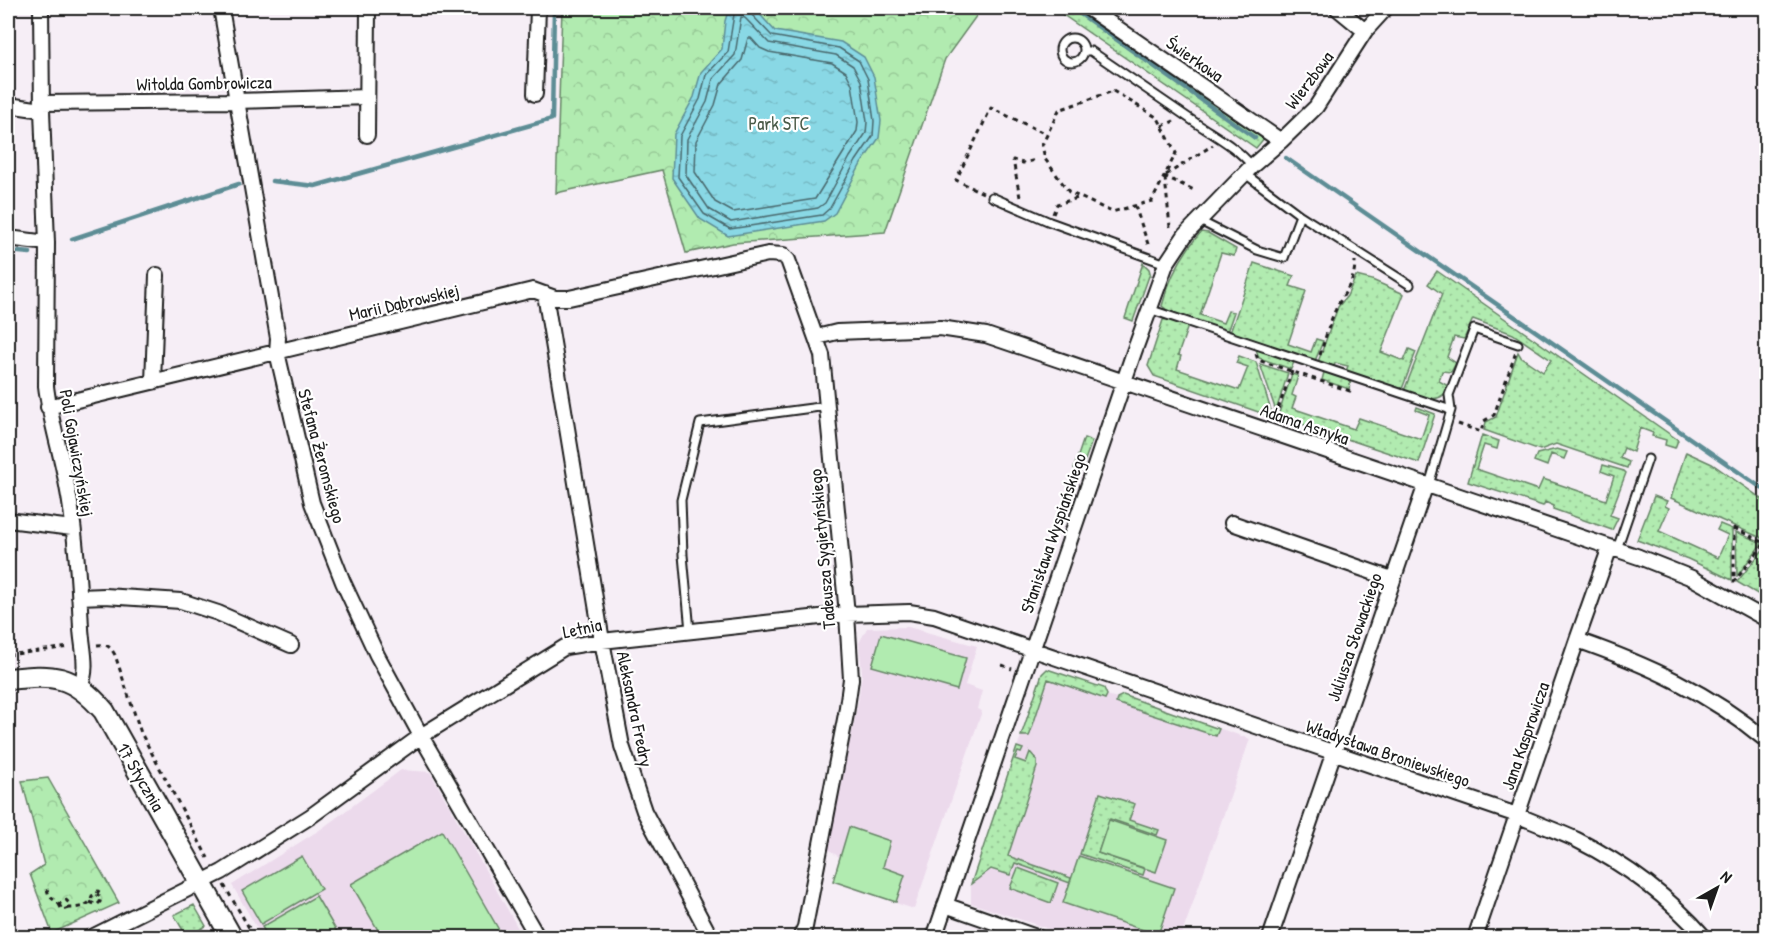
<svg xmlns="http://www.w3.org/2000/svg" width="1774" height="945" viewBox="0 0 1774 945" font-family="'Patrick Hand',sans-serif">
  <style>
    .built { fill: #ecdaec }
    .grass { fill: url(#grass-dots); stroke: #668466; stroke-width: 1.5 }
    .forest { fill: url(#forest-crowns); stroke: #668466; stroke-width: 1.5 }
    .garden { fill: #b1ebb0; stroke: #668466; stroke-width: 1.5 }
    .water { fill: url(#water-ripples); stroke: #5d8d95; stroke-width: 1.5 }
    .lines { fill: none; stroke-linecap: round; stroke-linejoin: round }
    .shore { stroke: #48676c; stroke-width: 1.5 }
    .stream { stroke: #5d8d95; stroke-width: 4.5 }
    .lane-casing { stroke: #1c1c1c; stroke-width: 11 }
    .street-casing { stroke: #1c1c1c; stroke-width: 18 }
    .secondary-casing { stroke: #1c1c1c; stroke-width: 24 }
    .path { stroke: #1c1c1c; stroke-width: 3; stroke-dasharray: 4.5 4.5; stroke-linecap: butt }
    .lane { stroke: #fff; stroke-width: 7 }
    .street { stroke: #fff; stroke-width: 14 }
    .secondary { stroke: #fff; stroke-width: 20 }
    .labels { text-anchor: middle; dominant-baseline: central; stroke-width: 4.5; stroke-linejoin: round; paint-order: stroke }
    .street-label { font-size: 18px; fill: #1c1c1c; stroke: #fff }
    .park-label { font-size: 18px; fill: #495a48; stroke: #fff }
  </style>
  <defs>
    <pattern id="grass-dots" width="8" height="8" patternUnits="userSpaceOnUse" patternTransform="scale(1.5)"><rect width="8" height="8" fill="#b1ebb0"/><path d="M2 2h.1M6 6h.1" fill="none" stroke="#98c997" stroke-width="1.8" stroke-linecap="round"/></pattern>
    <pattern id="forest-crowns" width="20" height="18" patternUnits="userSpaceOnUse" patternTransform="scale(1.5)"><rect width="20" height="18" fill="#b1ebb0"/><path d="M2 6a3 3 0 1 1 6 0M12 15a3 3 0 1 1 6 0" fill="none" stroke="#98c997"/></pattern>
    <pattern id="water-ripples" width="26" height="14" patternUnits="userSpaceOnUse" patternTransform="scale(1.5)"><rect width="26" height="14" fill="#89d8e5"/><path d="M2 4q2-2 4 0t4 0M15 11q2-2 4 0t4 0" fill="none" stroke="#76b9c4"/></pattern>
  </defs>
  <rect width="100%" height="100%" fill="#f6eef6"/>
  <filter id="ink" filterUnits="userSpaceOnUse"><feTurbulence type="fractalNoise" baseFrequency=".0167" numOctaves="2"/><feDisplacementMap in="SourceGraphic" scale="12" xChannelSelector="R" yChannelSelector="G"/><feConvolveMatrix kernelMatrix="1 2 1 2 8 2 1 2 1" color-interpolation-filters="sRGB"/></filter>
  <g filter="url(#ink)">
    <path class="built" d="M908 627 977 646 965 685 982 691 977 709 982 711 914 909 832 882 839 857 828 849 858 703 862 673 859 643 867 628Z
      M1047 669 1104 688 1107 695 1117 698 1123 695 1250 739 1181 937H1073L971 903V884L1042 674Z
      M401 770 430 772 523 937H262L232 885 321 829Z"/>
    <path class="grass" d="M1053 8H1079L1265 137 1256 148Z
      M1201 232 1208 233 1236 249 1234 256 1221 253 1200 315 1223 323 1228 311 1234 312 1227 332 1171 313 1162 306C1169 278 1182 254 1201 232Z
      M1143 263 1149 269 1151 276H1149L1133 321 1125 318Z
      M1254 263 1294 276 1290 286 1306 291 1288 344 1311 352 1316 339 1323 341 1315 361 1230 333Z
      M1437 271 1678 440 1675 448 1665 445 1666 440 1652 436 1653 433 1640 428 1633 452 1624 448 1620 458 1629 462 1627 468 1556 444 1540 450 1484 430 1486 422 1496 417 1518 352 1521 357 1543 372 1551 360 1513 334 1473 319 1464 339 1454 337 1447 357 1456 363 1451 372 1442 371 1439 381 1448 386C1443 408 1419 395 1404 391L1442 294 1428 284Z
      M1356 276 1372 280 1404 294 1381 352 1404 361 1409 349 1416 352 1402 389 1346 371 1348 366 1335 363 1334 367 1318 362 1338 307 1347 296Z
      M1169 319 1188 326 1178 355 1181 356 1177 369 1239 390 1248 367 1236 363 1239 356 1256 362 1273 417 1154 376 1148 366 1163 320Z
      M1256 349 1294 362 1291 369 1259 358Z
      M1260 364 1288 373 1276 411Z
      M1324 372 1351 380 1349 389 1322 380Z
      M1292 374 1298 376 1292 395 1296 397 1292 408 1354 429 1359 418 1421 439 1429 415 1416 410 1417 407 1435 414 1419 463 1278 416Z
      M1482 435 1499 441 1497 449 1484 445 1476 469 1538 490 1543 479 1606 500 1614 476 1601 471 1603 465 1624 471 1626 473 1610 515 1618 518 1612 530 1553 509 1554 506 1545 502 1543 506 1468 482Z
      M1084 438 1092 441 1081 471 1074 468Z
      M1557 449 1567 452 1564 459 1551 454 1547 466 1534 461 1537 454Z
      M1686 452 1712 464 1766 502V540L1671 498Z
      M1654 496 1667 501 1665 506 1669 508 1659 531 1718 558 1728 535 1717 530 1720 524 1732 529V580L1688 559 1637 540Z
      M1736 532 1762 543 1737 576Z
      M1766 546V561L1760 569 1766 575V599L1737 582Z
      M1047 669 1104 688 1107 695 1105 699 1048 679 1030 734 1029 736H1021L1042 674Z
      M1123 695 1219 729 1216 736 1116 703 1117 698Z
      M1017 747 1023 749 1021 753 1018 752 1015 759 1026 763 1030 752 1037 760V767L1008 856 1071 878 1070 883 1015 863 1010 875 991 869 971 884Z
      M1100 793 1135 804 1129 820 1159 830 1157 835 1110 819 1098 853 1145 869 1143 875 1080 854Z
      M194 905 206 926 187 937 174 915Z"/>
    <path class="forest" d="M562 8H982L945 59 885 232 733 243 686 253 662 170 556 193Z
      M48 778 119 903 52 933 30 874 44 865 22 781Z
      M1018 868 1058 883 1051 903 1010 888Z"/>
    <path class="garden" d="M881 634 966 658 957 690 872 666Z
      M1109 820 1167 840 1156 872 1098 853Z
      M849 827 890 841 883 867 905 875 896 902 833 881Z
      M442 831 503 937H382L351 884Z
      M302 856 321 889 261 924 242 891Z
      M1079 856 1174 888 1158 935 1063 903Z
      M316 896 340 937H268L262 927Z"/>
    <path class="water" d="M729 8H754L775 31 841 42 864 57 874 77 881 121 879 138 861 164 835 213 824 221 728 236 700 219 672 178 674 134 694 97 701 72 722 49 725 21Z"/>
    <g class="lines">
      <path class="shore" d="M735 8 728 52 706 75 700 99 680 136 678 177 704 214 730 229 822 215 830 208 856 161 873 136 874 121 868 79 859 61 839 48 772 36 751 14 750 8
        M741 17 745 18 769 43 836 55 853 66 861 81 867 122 866 133 850 157 825 203 818 208 731 222 709 209 686 175 687 139 707 102 713 79 735 55Z
        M748 38H751L760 48 769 52 832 63 846 72 852 84 858 122 857 131 815 199 733 212 715 202 695 172 696 141 715 105 721 84 742 60Z"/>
      <path class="stream" d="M1072 8 1255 138
        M1286 158 1766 491
        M272 181 315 186 552 119 554 8
        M72 239 239 184
        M8 251 30 253"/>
      <g class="lane-casing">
        <path id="lane" d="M1060 50a12 12 0 1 1 24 0a12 12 0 1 1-24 0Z
          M1084 51H1091C1126 75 1161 99 1196 123 1215 136 1238 148 1252 166
          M992 197 1050 222 1166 264
          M1300 215 1410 285
          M1198 220 1257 250 1284 258 1300 215 1244 173
          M1149 309 1451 410 1429 485
          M1451 410 1449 395 1474 329 1518 344
          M1617 549 1648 459
          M690 631 683 555 681 500 700 423 827 406"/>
      </g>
      <g class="street-casing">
        <path id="street" d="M41 8 42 110 47 243 46 386C50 420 61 452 67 486 76 531 79 582 81 628 82 648 89 668 80 687
          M221 8 278 338 277 352 312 503 343 582 377 655 421 736 538 938
          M1088 8 1281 141
          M1337 8 1365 31
          M535 94 538 8
          M42 103 235 101 367 97
          M8 105 42 110
          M367 135 368 8
          M8 238 47 243
          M545 294 602 641 622 746 644 811 711 938
          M817 337 837 332 940 328 986 335 1639 557 1692 578 1766 619
          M153 382 157 275
          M48 407 533 290 555 298H569L768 254 783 255 788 260 822 355 847 614 851 679 846 714 805 927 800 938
          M8 520 72 528
          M1232 523 1392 579
          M79 597 105 596 181 601 218 613 291 645
          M1577 640C1646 664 1710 693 1766 740
          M945 905 1039 938
          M90 938 222 872 311 816 421 736 565 647 602 641 847 614 909 612 934 616 1517 815C1537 824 1558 831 1577 840 1625 864 1669 897 1705 938
          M934 938 1134 352 1166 264 1186 234 1252 166 1281 141 1316 107 1365 31 1386 8
          M1270 938 1426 484
          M1475 938 1577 640 1610 547"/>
      </g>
      <g class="secondary-casing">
        <path id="secondary" d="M8 679C54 674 72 674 104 711L232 938"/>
      </g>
      <path class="path" d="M1113 91 1158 118 1176 153 1152 201 1112 212 1069 192 1045 159 1042 145 1059 110Z
        M1162 126 1174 121
        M1166 175 1213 145
        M1164 176 1196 191
        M1165 178 1170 227
        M983 193 956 180 991 108 1046 134
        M1020 197 1013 160 1023 163 1036 160
        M1135 206 1149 247
        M1053 214 1057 204 1078 198
        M1256 354 1258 360 1350 391 1352 387
        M1320 355C1325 340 1329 323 1336 309 1344 291 1355 284 1355 261
        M1275 417 1292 371
        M1458 424 1481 432 1484 421 1494 415 1516 352
        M1734 528 1765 543 1734 582Z
        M97 645C107 644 110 646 115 655L141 733 208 858
        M8 655 69 647
        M1002 665 1012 669
        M224 885 255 938
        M47 889 49 896 59 904 66 900 69 903V908C78 908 83 907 90 902L92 896 97 894 99 890
        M90 902 97 905 100 902 101 898 97 894
        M59 904 62 910 69 908"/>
      <use href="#lane" class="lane"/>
      <use href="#street" class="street"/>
      <use href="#secondary" class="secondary"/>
    </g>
  </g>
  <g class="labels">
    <g class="street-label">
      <text transform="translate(1195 59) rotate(35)">Świerkowa</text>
      <text transform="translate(1309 80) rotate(-53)">Wierzbowa</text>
      <text transform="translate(204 83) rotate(-1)">Witolda Gombrowicza</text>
      <text transform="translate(404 302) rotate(-13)">Marii Dąbrowskiej</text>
      <text transform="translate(1305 424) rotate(19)">Adama Asnyka</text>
      <text transform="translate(77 453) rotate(80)">Poli Gojawiczyńskiej</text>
      <text transform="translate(322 456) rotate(75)">Stefana Żeromskiego</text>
      <text transform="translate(1053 533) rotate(-71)">Stanisława Wyspiańskiego</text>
      <text transform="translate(822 549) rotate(-95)">Tadeusza Sygietyńskiego</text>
      <text transform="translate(582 628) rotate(-12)">Letnia</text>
      <text transform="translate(1354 637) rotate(-71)">Juliusza Słowackiego</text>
      <text transform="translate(635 709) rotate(78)">Aleksandra Fredry</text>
      <text transform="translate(1525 736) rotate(-71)">Jana Kasprowicza</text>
      <text transform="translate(1388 753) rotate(19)">Władysława Broniewskiego</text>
      <text transform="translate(141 777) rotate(60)">17 Stycznia</text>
    </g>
    <g class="park-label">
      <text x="779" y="123">Park STC</text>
    </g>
  </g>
  <rect width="1774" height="945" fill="none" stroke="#fff" stroke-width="30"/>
  <rect x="15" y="15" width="1744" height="915" fill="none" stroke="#1c1c1c" stroke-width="2" filter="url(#ink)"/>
  <g transform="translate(1717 888) rotate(40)" stroke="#ffffff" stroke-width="4.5" paint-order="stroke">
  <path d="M0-4.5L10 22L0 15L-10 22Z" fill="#1c1c1c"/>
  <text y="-9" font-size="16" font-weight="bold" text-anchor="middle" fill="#1c1c1c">N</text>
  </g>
</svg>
